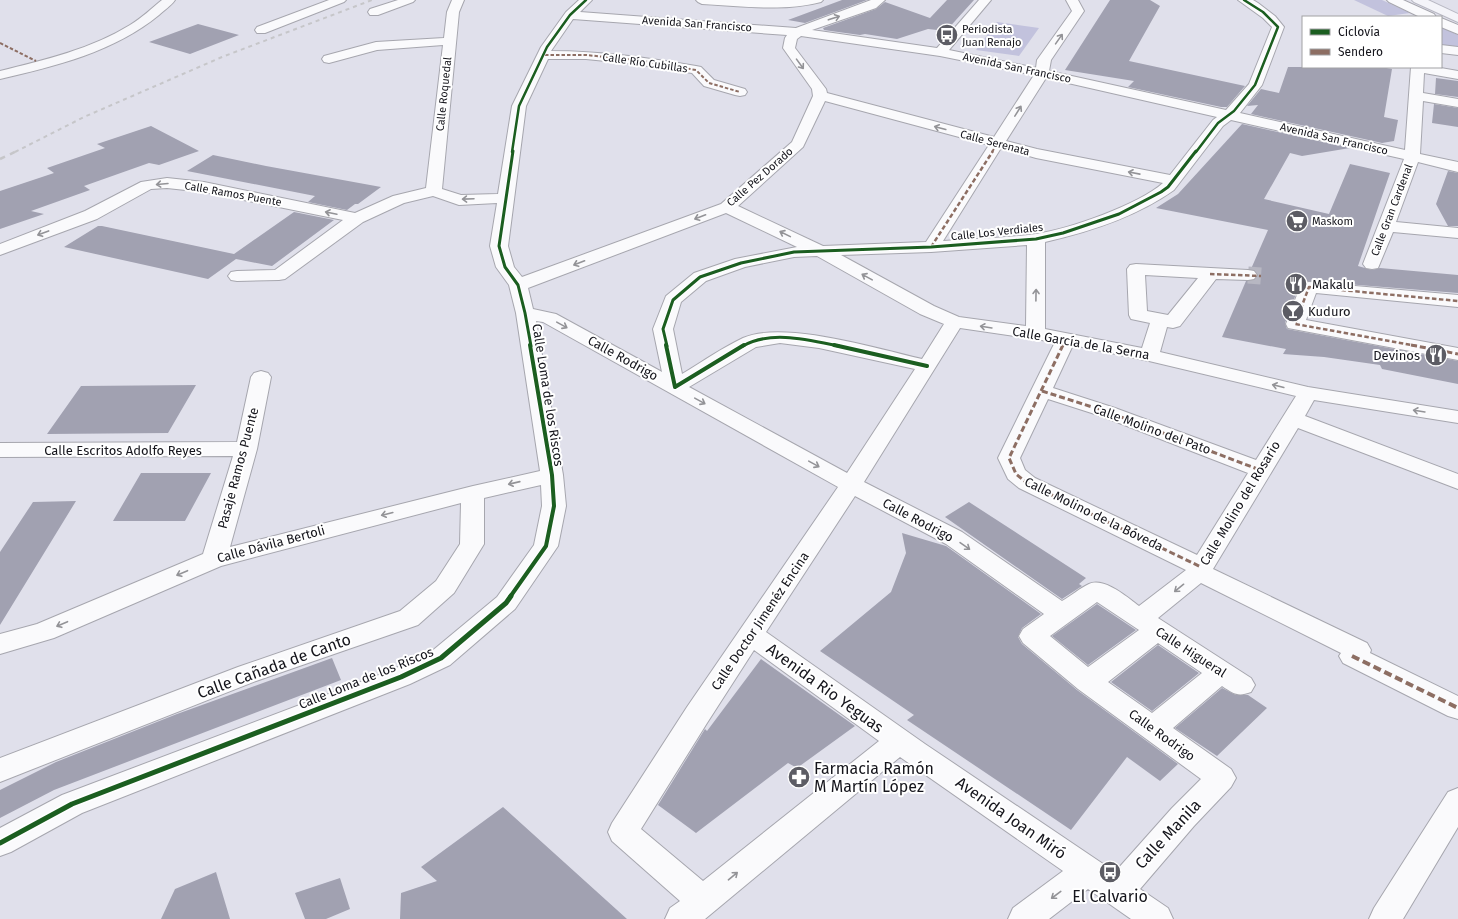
<svg xmlns="http://www.w3.org/2000/svg" width="1458" height="919" viewBox="0 0 1458 919" font-family="'Fira Sans',sans-serif">
  <style>
    .green { fill: #c2c2dd }
    .building { fill: #a1a1b1 }
    .lines { fill: none; stroke-linecap: round; stroke-linejoin: round }
    .street-tunnel { stroke: #b7b7c2; stroke-width: 17; stroke-dasharray: 17 8; stroke-linecap: butt }
    .street-casing { stroke: #a6a6ae; stroke-width: 2 }
    .secondary-casing { stroke: #a6a6ae; stroke-width: 2 }
    .primary-casing { stroke: #b8b8c3; stroke-width: 2 }
    .street { fill: #fafafc; fill-rule: evenodd }
    .secondary { fill: #f7f7fa; fill-rule: evenodd }
    .primary { fill: #f4f4f9; fill-rule: evenodd }
    .rail-far1 { stroke: #c6c6c9; stroke-width: 2; stroke-dasharray: 4 4; stroke-linecap: butt }
    .rail { stroke: #c6c6c9; stroke-width: 2.5; stroke-dasharray: 5.5 5.5; stroke-linecap: butt }
    .quiet-far3 { stroke: #8d6e63; stroke-width: 2; stroke-dasharray: 3.5 2; stroke-linecap: butt }
    .quiet-far2 { stroke: #8d6e63; stroke-width: 2.5; stroke-dasharray: 4.5 2.5; stroke-linecap: butt }
    .quiet-far1 { stroke: #8d6e63; stroke-width: 3; stroke-dasharray: 6 3; stroke-linecap: butt }
    .quiet { stroke: #8d6e63; stroke-width: 4; stroke-dasharray: 8 4; stroke-linecap: butt }
    .cycleway-far3-casing { stroke: #fff; stroke-width: 4 }
    .cycleway-far2-casing { stroke: #fff; stroke-width: 5 }
    .cycleway-far1-casing { stroke: #fff; stroke-width: 6 }
    .cycleway-casing { stroke: #fff; stroke-width: 8 }
    .cycleway-far3 { stroke: #1b5e20; stroke-width: 2.5 }
    .cycleway-far2 { stroke: #1b5e20; stroke-width: 3 }
    .cycleway-far1 { stroke: #1b5e20; stroke-width: 4 }
    .cycleway { stroke: #1b5e20; stroke-width: 5 }
    .oneway { stroke: #939397 }
    .labels { text-anchor: middle; dominant-baseline: central; stroke-width: 4; stroke-linejoin: round; paint-order: stroke }
    .far-street-label { font-size: 11px; fill: #15151c; stroke: #fff }
    .far-poi-label { font-size: 11px; fill: #15151c; stroke: #fff; text-anchor: start }
    .poi-label { font-size: 13px; fill: #15151c; stroke: #fff; text-anchor: start }
    .street-label { font-size: 13px; fill: #15151c; stroke: #fff }
    .near-street-label { font-size: 16px; fill: #15151c; stroke: #fff }
    .near-poi-label { font-size: 16px; fill: #15151c; stroke: #fff; text-anchor: start }
  </style>
  <rect width="100%" height="100%" fill="#e0e0eb"/>
  <path class="green" d="M1354 0H1382L1410 13 1388 16Z
    M997 22 1039 28 1019 56 976 50Z
    M1441 27 1458 35V47L1441 45Z"/>
  <path class="building" d="M842 0H867L805 23 788 20Z
    M947 0H974L946 31 928 29 897 39 865 34 860 35 831 31 824 30 823 28 876 9 885 2 930 18Z
    M1110 0H1150L1160 6 1129 61 1245 86 1227 107H1221L1128 87 1134 81 1065 70Z
    M198 24 239 35 190 54 149 42Z
    M1288 67H1381L1392 69 1384 117 1398 120 1394 141 1382 143 1251 114 1258 105 1247 106 1261 89 1279 93Z
    M1436 78 1458 81V97L1435 94Z
    M1434 104 1458 108V127L1432 123Z
    M1242 124 1350 148 1302 156 1290 153 1264 199 1329 214 1350 164 1390 173 1358 266 1372 270 1380 268 1458 275V293L1309 281 1303 282 1299 286 1285 323 1287 329 1458 361V384L1382 369 1380 365 1324 357 1283 354 1286 349 1222 337 1246 281 1254 280 1258 276 1255 270 1251 269 1268 230 1156 208 1178 194Z
    M151 126 199 151 159 165 149 163 84 186 90 190 31 211 44 214 0 229V191L54 173 47 168 105 148 97 144Z
    M213 155 266 166 381 187 358 204H355L347 210 308 202 315 196 187 171Z
    M1448 171 1458 173V226H1448L1436 204Z
    M294 212 334 220 272 266 236 259 208 279 64 247 98 226H102L234 254Z
    M196 385 168 433 47 434 81 386Z
    M141 473H211L185 521H113Z
    M76 501 0 625V552L33 502Z
    M969 502 1086 578 1079 584 1082 586 1062 599 945 517Z
    M902 533 946 546 1041 614 1022 628 1018 637 1022 644 1077 690 1178 764 1160 781 1127 757 1071 830 907 720 914 715 820 651 891 592 906 553Z
    M1097 604 1136 630 1088 665 1052 636Z
    M1158 645 1199 673 1152 711 1111 682Z
    M332 658 341 680 54 790 0 818V790L56 762 177 714Z
    M761 659 855 726 797 768 788 763 696 833 658 805 705 729 707 731Z
    M1222 688 1236 695H1248L1267 708 1217 756 1175 728Z
    M503 807 627 919H400L401 893 437 881 421 867Z
    M216 872 230 919H161L175 889Z
    M340 878 350 909 326 919H305L295 893Z"/>
  <g class="lines">
    <path class="street-tunnel" d="M1248 275 1261 276"/>
    <g class="street-casing">
      <path id="street" d="M329 0H346L344 2 265 33H257L255 30 257 27Z
        M398 0H415L413 2 378 15H370L368 12 370 9Z
        M452 0H464L459 12 442 189 461 195 498 194 512 106 541 47 566 12 579 0H592L580 12 796 28 871 0H885L876 8 812 30 937 48 979 0H991L949 50 1036 68 1037 60 1072 11 1066 0H1078L1084 11 1051 60 1049 71 1226 110 1249 84 1272 27 1263 18 1238 0H1253L1258 3 1275 16 1284 27 1262 85 1240 113 1405 150 1411 67H1435L1458 71V79L1424 73 1423 93 1458 99V107L1423 101 1420 154 1458 162V172L1418 162 1396 222 1458 228V238L1393 232 1378 268 1372 269 1366 268 1363 264 1404 159 1231 120 1223 126 1174 190C1136 217 1089 232 1045 242V329L1142 348 1150 323 1131 319 1129 315 1127 269 1130 265 1136 264 1248 270 1254 271 1257 275 1254 279 1248 280 1216 279 1180 326 1173 328 1167 327 1160 352 1308 387 1458 411V423L1314 400 1305 416 1458 474V489L1298 428 1213 569 1367 643 1371 650 1370 653 1458 696V719L1448 716 1343 663 1339 656 1341 653 1201 583 1158 618 1251 678 1255 685 1251 692C1238 697 1234 694 1222 686L1173 728 1231 769 1236 778 1231 787 1194 826 1140 889 1168 908 1173 919H1131L1088 889 1049 919H1008L1013 908 1063 871 900 757 705 919H665L670 908 680 901 612 841 608 832 612 823 687 707 838 487 543 322 536 321 563 475 566 506 558 546 515 609 450 665 410 684 82 813 11 852 0 856V828L62 795 392 670 432 651 497 597 534 545 542 506 541 485 484 498V544L454 593 418 625 256 681 0 782V758L238 667 400 611 436 581 460 544 461 503 221 566 54 638 0 654V634L37 624 203 554 233 456 0 457V443L237 442 251 377 254 373 261 371 268 373 271 377 257 449 230 547 473 486 540 471 516 313 509 285 496 267 490 246 497 203 459 205 433 196 404 203 363 222 285 279 279 280 237 281 231 280 228 276 231 272 237 271 275 270 343 220 204 192 167 188 151 189 97 219 0 255V244L85 211 141 182 167 178 204 182 355 213 393 196 426 188 443 45 377 50 329 63 324 62 322 59 324 56 376 42 444 38 447 12ZM573 19 787 35 785 38 783 48 812 89 813 96 792 142 721 204 522 277 514 267 508 246 526 106 548 59H586L636 64 692 73 704 86 735 95 740 96 745 95 747 92 745 89 714 80 701 67 696 66C648 58 601 51 551 51ZM801 36 940 56 1034 75 994 137 827 93 826 89 795 48 797 39ZM1046 78 1217 117 1213 120 1170 175 1037 149 1006 141ZM825 101 989 145 926 242 823 246 738 206 803 147ZM1001 148 1036 158 1163 183C1138 205 1069 229 1036 234 1005 238 974 239 943 241ZM726 213 797 247 735 259 694 273 666 296 653 329 662 372 556 314 533 309 528 288ZM1027 245 1026 326 959 317 934 306 841 255 931 252ZM817 256 920 314 944 324 922 359C878 349 783 320 743 338 722 348 702 362 682 374L673 329 681 302 706 281 745 267 794 257ZM1145 275 1198 278 1168 315 1147 311ZM960 328 1055 342 998 458 1008 479 1019 488 1186 570 1139 606C1127 597 1104 577 1089 584 1080 588 1071 596 1062 601L962 532 864 482ZM780 343 819 348 915 369 847 473 689 387 756 347ZM1073 345 1149 361 1296 396 1256 460 1115 408 1053 388ZM1048 399 1101 416 1248 473 1197 555 1035 478 1025 470 1020 458ZM855 496 946 544 1044 614 1023 629 1019 636 1023 643 1078 689 1201 779 1172 808 1115 872 925 744 766 632ZM1097 602 1139 630 1088 667 1050 636ZM1158 643 1202 673 1152 713 1108 682ZM754 650 879 741 703 881 641 829 707 723Z
        M696 0H823L821 2C782 12 742 6 702 4L698 2Z
        M1387 0H1403L1434 14 1436 17H1420L1389 2Z
        M1441 18 1458 25V34L1441 27Z
        M1441 45 1458 47V55L1441 53Z
        M1309 282 1458 295V307L1316 293 1306 320 1458 348V360L1288 328 1286 324 1300 287 1303 283Z
        M1458 788V827L1403 919H1369L1374 908 1448 792Z"/>
    </g>
    <g class="secondary-casing">
      <path id="secondary" d="M162 0H175C171 6 164 10 159 15 114 52 56 66 0 79V71C45 60 91 49 130 25 142 18 152 8 162 0Z"/>
    </g>
    <g class="primary-casing">
      <path id="primary" d="M1412 0H1428L1458 14V22L1414 2Z"/>
    </g>
    <use href="#street" class="street"/>
    <use href="#secondary" class="secondary"/>
    <use href="#primary" class="primary"/>
    <path class="rail-far1" d="M15 152 84 117 222 57 372 0"/>
    <path class="rail" d="M0 159 17 151"/>
    <path class="quiet-far3" d="M0 43 36 61
      M545 55H586L636 60 696 70 709 83 740 92
      M992 152 997 144"/>
    <path class="quiet-far2" d="M931 247 993 151
      M1210 274 1261 276
      M1063 346 1067 338
      M1417 346 1295 324 1309 287 1458 301"/>
    <path class="quiet-far1" d="M1063 345 1009 458 1016 474 1027 483 1201 567
      M1411 345 1458 354
      M1042 391 1108 412 1260 470"/>
    <path class="quiet" d="M1352 656 1458 708"/>
    <g class="cycleway-far3-casing">
      <path id="cycleway-far3" d="M512 152 519 106 547 47 570 15 586 0
        M1196 152 1218 123 1234 111 1255 85 1278 27 1263 12 1244 0"/>
    </g>
    <g class="cycleway-far2-casing">
      <path id="cycleway-far2" d="M513 151 499 246 505 267 518 285 525 313 531 346
        M667 346 663 329 673 300 700 277 741 263 794 252 931 247 1036 239 1063 233 1119 214 1161 192 1168 187 1196 151
        M743 346C770 330 809 340 839 346"/>
    </g>
    <g class="cycleway-far1-casing">
      <path id="cycleway-far1" d="M666 345 675 387 744 345
        M834 345 927 366
        M510 597 546 546 554 506 552 475 530 345"/>
    </g>
    <g class="cycleway-casing">
      <path id="cycleway" d="M0 843 72 804 401 677 441 658 506 603 511 596"/>
    </g>
    <use href="#cycleway-far3" class="cycleway-far3"/>
    <use href="#cycleway-far2" class="cycleway-far2"/>
    <use href="#cycleway-far1" class="cycleway-far1"/>
    <use href="#cycleway" class="cycleway"/>
  </g>
  <defs><path id="oneway-shaft" d="M-6 0H5M1.5-3L5.5 0L1.5 3" fill="none" stroke-width="1.6" stroke-linecap="round" stroke-linejoin="round"/></defs>
  <g class="oneway">
    <use href="#oneway-shaft" transform="translate(834 18) rotate(-18)"/>
    <use href="#oneway-shaft" transform="translate(1059 39) rotate(-55)"/>
    <use href="#oneway-shaft" transform="translate(800 64) rotate(54)"/>
    <use href="#oneway-shaft" transform="translate(1018 111) rotate(-58)"/>
    <use href="#oneway-shaft" transform="translate(940 128) rotate(-165)"/>
    <use href="#oneway-shaft" transform="translate(1134 173) rotate(-169)"/>
    <use href="#oneway-shaft" transform="translate(162 184) rotate(175)"/>
    <use href="#oneway-shaft" transform="translate(468 199) rotate(178)"/>
    <use href="#oneway-shaft" transform="translate(331 213) rotate(-168)"/>
    <use href="#oneway-shaft" transform="translate(700 217) rotate(159)"/>
    <use href="#oneway-shaft" transform="translate(43 233) rotate(160)"/>
    <use href="#oneway-shaft" transform="translate(785 234) rotate(-154)"/>
    <use href="#oneway-shaft" transform="translate(579 263) rotate(159)"/>
    <use href="#oneway-shaft" transform="translate(867 277) rotate(-151)"/>
    <use href="#oneway-shaft" transform="translate(1036 295) rotate(-89)"/>
    <use href="#oneway-shaft" transform="translate(562 325) rotate(29)"/>
    <use href="#oneway-shaft" transform="translate(986 327) rotate(-171)"/>
    <use href="#oneway-shaft" transform="translate(1278 386) rotate(-166)"/>
    <use href="#oneway-shaft" transform="translate(700 401) rotate(29)"/>
    <use href="#oneway-shaft" transform="translate(1419 411) rotate(-171)"/>
    <use href="#oneway-shaft" transform="translate(814 464) rotate(29)"/>
    <use href="#oneway-shaft" transform="translate(514 483) rotate(167)"/>
    <use href="#oneway-shaft" transform="translate(387 514) rotate(166)"/>
    <use href="#oneway-shaft" transform="translate(965 546) rotate(35)"/>
    <use href="#oneway-shaft" transform="translate(182 573) rotate(157)"/>
    <use href="#oneway-shaft" transform="translate(1179 588) rotate(141)"/>
    <use href="#oneway-shaft" transform="translate(62 624) rotate(157)"/>
    <use href="#oneway-shaft" transform="translate(733 876) rotate(-40)"/>
    <use href="#oneway-shaft" transform="translate(1056 895) rotate(143)"/>
  </g>
  <defs>
    <g id="bus-disc" transform="scale(1.15)"><circle r="9.5" fill="#5c5c64" stroke="#fff"/><path d="M-5-6H5V4H4V6H2V4H-2V6H-4V4H-5ZM-3.5-4V0h7V-4ZM-3.5 1.2v1.5H-2V1.2ZM2 1.2v1.5H3.5V1.2Z" fill="#fff"/></g>
    <g id="supermarket-disc" transform="scale(1.15)"><circle r="9.5" fill="#5c5c64" stroke="#fff"/><path d="M-6-5.5h2.5l.6 2H6L4.5 2H-2.5L-4.4-4H-6ZM-1.5 3.2a1.3 1.3 0 1 0 .1 0ZM3 3.2a1.3 1.3 0 1 0 .1 0Z" fill="#fff"/></g>
    <g id="restaurant-disc" transform="scale(1.15)"><circle r="9.5" fill="#5c5c64" stroke="#fff"/><path d="M-5-6h1v4h1v-4h1v4h1v-4h1v5L-1.5 .5V6h-2V.5L-5-1ZM5-6V6H3V1.5H1.5Q1.5-4 5-6Z" fill="#fff"/></g>
    <g id="bar-disc" transform="scale(1.15)"><circle r="9.5" fill="#5c5c64" stroke="#fff"/><path d="M-6-5H6L.8 .8V4.5H3.5V6h-7V4.5H-.8V.8Z" fill="#fff"/></g>
    <g id="pharmacy-disc" transform="scale(1.15)"><circle r="9.5" fill="#5c5c64" stroke="#fff"/><path d="M-2-6h4v4h4v4h-4v4h-4v-4h-4v-4h4Z" fill="#fff"/></g>
  </defs>
  <g fill-rule="evenodd">
    <use href="#bus-disc" x="947" y="35"/>
    <use href="#supermarket-disc" x="1297" y="221"/>
    <use href="#restaurant-disc" x="1296" y="284"/>
    <use href="#bar-disc" x="1293" y="311"/>
    <use href="#restaurant-disc" x="1436" y="355"/>
    <use href="#pharmacy-disc" x="799" y="777"/>
    <use href="#bus-disc" x="1110" y="872"/>
  </g>
  <g class="labels">
    <g class="far-street-label">
      <text transform="translate(697 24) rotate(4)">Avenida San Francisco</text>
      <text transform="translate(645 63) rotate(8)">Calle Río Cubillas</text>
      <text transform="translate(1017 68) rotate(12)">Avenida San Francisco</text>
      <text transform="translate(444 94) rotate(-84)">Calle Roquedal</text>
      <text transform="translate(1334 139) rotate(13)">Avenida San Francisco</text>
      <text transform="translate(995 143) rotate(15)">Calle Serenata</text>
      <text transform="translate(760 177) rotate(-41)">Calle Pez Dorado</text>
      <text transform="translate(233 194) rotate(10)">Calle Ramos Puente</text>
      <text transform="translate(1392 210) rotate(-69)">Calle Gran Cardenal</text>
      <text transform="translate(997 232) rotate(-6)">Calle Los Verdiales</text>
    </g>
    <g class="far-poi-label">
      <text x="962" y="29">Periodista<tspan x="962" dy="13">Juan Renajo</tspan></text>
      <text x="1312" y="221">Maskom</text>
    </g>
    <g class="poi-label">
      <text x="1312" y="284">Makalu</text>
      <text x="1308" y="311">Kuduro</text>
      <text x="1420" y="355" text-anchor="end">Devinos</text>
    </g>
    <g class="street-label">
      <text transform="translate(1081 343) rotate(10)">Calle García de la Serna</text>
      <text transform="translate(623 358) rotate(29)">Calle Rodrigo</text>
      <text transform="translate(548 395) rotate(81)">Calle Loma de los Riscos</text>
      <text transform="translate(1152 429) rotate(20)">Calle Molino del Pato</text>
      <text x="123" y="450">Calle Escritos Adolfo Reyes</text>
      <text transform="translate(238 468) rotate(-75)">Pasaje Ramos Puente</text>
      <text transform="translate(1240 503) rotate(-59)">Calle Molino del Rosario</text>
      <text transform="translate(1094 514) rotate(26)">Calle Molino de la Bóveda</text>
      <text transform="translate(918 520) rotate(28)">Calle Rodrigo</text>
      <text transform="translate(271 544) rotate(-15)">Calle Dávila Bertoli</text>
      <text transform="translate(760 621) rotate(-56)">Calle Doctor Jimenéz Encina</text>
      <text transform="translate(1191 652) rotate(33)">Calle Higueral</text>
      <text transform="translate(366 678) rotate(-22)">Calle Loma de los Riscos</text>
      <text transform="translate(1162 735) rotate(36)">Calle Rodrigo</text>
    </g>
    <g class="near-street-label">
      <text transform="translate(274 666) rotate(-20)">Calle Cañada de Canto</text>
      <text transform="translate(825 688) rotate(36)">Avenida Rio Yeguas</text>
      <text transform="translate(1011 818) rotate(35)">Avenida Joan Miró</text>
      <text transform="translate(1168 834) rotate(-47)">Calle Manila</text>
    </g>
    <g class="near-poi-label">
      <text x="814" y="768">Farmacia Ramón<tspan x="814" dy="18">M Martín López</tspan></text>
      <text x="1110" y="896" text-anchor="middle">El Calvario</text>
    </g>
  </g>
  <rect x="1302" y="16" width="140" height="52" fill="#ffffff" stroke="#a1a1a4"/>
  <rect x="1310" y="29" width="20" height="6" fill="#1b5e20" stroke="#a1a1a4"/>
  <text x="1338" y="36" font-size="12" fill="#15151c">Ciclovía</text>
  <rect x="1310" y="49" width="20" height="6" fill="#8d6e63" stroke="#a1a1a4"/>
  <text x="1338" y="56" font-size="12" fill="#15151c">Sendero</text>
</svg>
